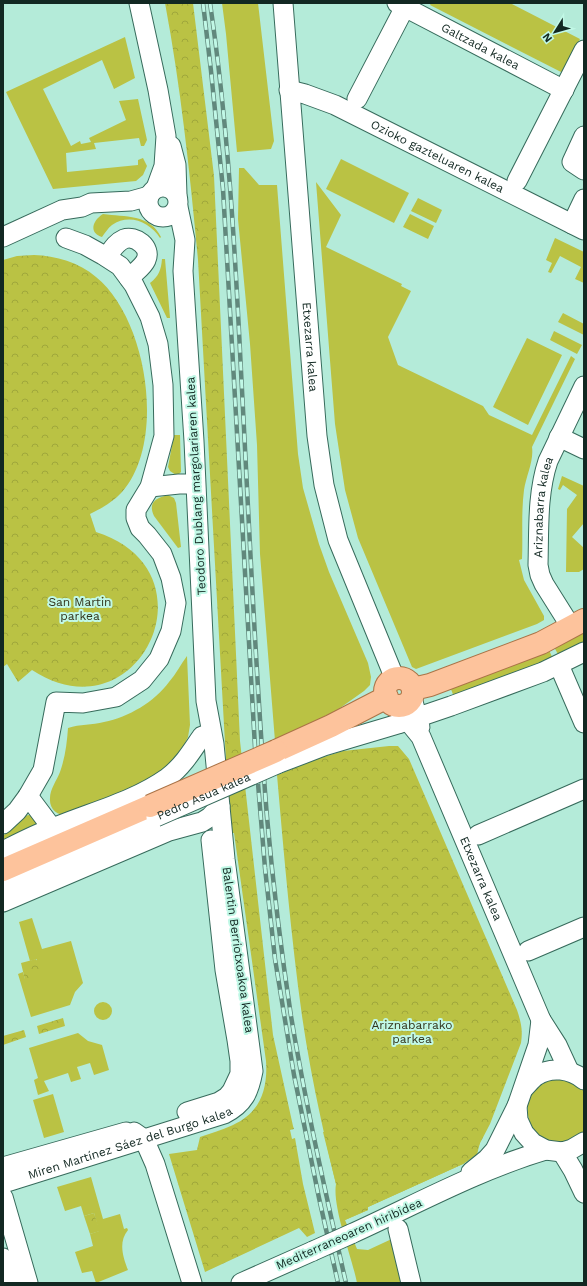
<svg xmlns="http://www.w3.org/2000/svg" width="587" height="1286" viewBox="0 0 587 1286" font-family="'Work Sans',sans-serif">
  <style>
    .green { fill: #bac244 }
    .park { fill: url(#park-crowns) }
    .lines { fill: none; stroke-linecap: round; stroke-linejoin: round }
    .minor-casing { stroke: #376b5c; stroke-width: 21 }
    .major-casing { stroke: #aa7346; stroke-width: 24 }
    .minor { stroke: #fff; stroke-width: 19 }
    .major { stroke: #fdc39c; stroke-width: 22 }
    .rail-casing { stroke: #61887c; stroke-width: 4.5 }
    .rail { stroke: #c1f8e6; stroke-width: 3; stroke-dasharray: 9; stroke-linecap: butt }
    .minor-bridge-casing { stroke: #376b5c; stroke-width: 21; stroke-linecap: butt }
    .major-bridge-casing { stroke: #aa7346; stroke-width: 24; stroke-linecap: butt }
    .minor-bridge { stroke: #fff; stroke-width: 19 }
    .major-bridge { stroke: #fdc39c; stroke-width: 22 }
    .labels { text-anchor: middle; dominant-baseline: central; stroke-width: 4; stroke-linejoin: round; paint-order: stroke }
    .street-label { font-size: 12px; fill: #122822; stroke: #c1f8e6 }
    .park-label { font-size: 12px; fill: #33351d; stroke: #c1f8e6 }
  </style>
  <defs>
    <pattern id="park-crowns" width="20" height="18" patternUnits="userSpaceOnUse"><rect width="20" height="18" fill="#bac244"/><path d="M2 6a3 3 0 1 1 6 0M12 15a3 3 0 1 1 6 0" fill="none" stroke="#9fa73b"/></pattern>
  </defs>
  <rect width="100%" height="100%" fill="#b4ebd9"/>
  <path class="green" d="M222 3H258L274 141 271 149 237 152 226 34Z
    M431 3H510L580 39 563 73 430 5Z
    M125 37 135 78 114 89 102 60 43 89 71 146 80 141 81 144 91 142 89 138 126 120 119 101 138 99 147 140 144 146H141L139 138 94 143 96 149 66 153 67 172 138 165V160L143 158 147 166 143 175 136 181 53 189 6 92Z
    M341 159 409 193 394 223 326 189Z
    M239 168H244L259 185H277L298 454 303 488 319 544 329 572 368 663 371 677 370 685 364 691 333 713 275 741 260 554 257 445 250 344 238 219Z
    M316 182 341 215 326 247 402 284 401 286 411 291 388 337 398 365 483 406 489 415 532 435 571 356 575 359 532 447C534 461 526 476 524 490 521 513 523 536 522 559L519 560 524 580 544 616V620L537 624 416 669 412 667 358 538 345 490 335 424Z
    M418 198 442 210 436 223 411 211Z
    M103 214C125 217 150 214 161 237L160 238C150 222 129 213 112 225 108 228 105 233 102 237 88 233 93 220 103 214Z
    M410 214 434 226 428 239 403 227Z
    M555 238 584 252V283L575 279 581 267 560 256 551 273 548 272 552 263 546 260Z
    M162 259H165L170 318H167L150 283C159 276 161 270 162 259Z
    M563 313 584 324V335L558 322Z
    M554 331 582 345 577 354 550 340Z
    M527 338 562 355 528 425 493 407Z
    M174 435H180L181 472 179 474 176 475 170 471 168 467Z
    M562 476 584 486V523L572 537 584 548V569L579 572H566L567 509 577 495 563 485 560 490 558 489Z
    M168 495 174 498 176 503 181 547 178 548 154 516C148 503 155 498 168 495Z
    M584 628V643L559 656 554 647Z
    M549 650 553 659 454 697 449 684Z
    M187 656 190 725 188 737 184 745 172 761 154 776 143 783 70 815C59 817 49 810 50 798 50 789 57 780 60 772 65 758 67 743 68 728 80 724 92 725 104 722 129 717 154 702 169 682 176 674 181 664 187 656Z
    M29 815 34 817 38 824 3 845V836L24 816Z
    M32 918 42 949 71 941 83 983 75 992 70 1005 31 1017 18 974 23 972 25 979 37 959 30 961 19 922Z
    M94 1011a9 9 0 1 1 18 0a9 9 0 1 1-18 0Z
    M78 1033 88 1041 102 1045 109 1070 94 1075 90 1063 77 1067 81 1079 71 1082 68 1073 44 1081 49 1091 38 1095 34 1080 38 1078 29 1048Z
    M561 1078 581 1086 584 1090V1131C580 1137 573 1140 566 1142 527 1152 506 1085 561 1078Z
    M53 1094 64 1132 44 1138 33 1100Z
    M323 1132 480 1143 477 1154 463 1164 368 1207V1210L345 1220 357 1249 368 1250 396 1237 406 1283H357C352 1257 332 1207 336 1184Z
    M91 1177 103 1219 120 1214 124 1229 127 1228 128 1230C118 1242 123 1257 128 1270L96 1283 92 1271 82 1273 75 1252 93 1246 90 1234 99 1231 94 1213 84 1216 81 1206 65 1211 57 1187Z"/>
  <path class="park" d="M165 3H193L214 176 240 741 273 1035 293 1126 294 1129 290 1130 292 1139 295 1138 303 1184 315 1233 307 1237 299 1228 205 1272 169 1154 197 1150 200 1137C211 1133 222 1130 233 1125 260 1113 268 1089 266 1061L234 833H232L226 761 198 260C190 174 181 88 165 3Z
    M34 255C56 256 79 262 96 277 147 318 167 441 122 492 113 502 102 508 90 514L96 532C219 571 138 740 32 670L18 682 7 664 3 667V260L17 256Z
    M389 746H398L409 759 517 1010C521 1022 523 1030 521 1043L490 1124 478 1147 477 1154 463 1164 368 1207V1210L345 1220C328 1153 312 1085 302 1016 291 936 284 856 277 775L317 759 343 751Z
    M36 959 41 975 25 980 21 963Z
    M63 1018 65 1026 39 1034 37 1026Z
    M24 1030 26 1037 3 1045V1036Z
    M94 1213 100 1231 90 1234 84 1216Z"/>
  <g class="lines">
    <g class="minor-casing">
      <g id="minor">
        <path d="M139 3 158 90 166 136 164 166 156 188"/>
        <path id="s1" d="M283 3 317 436 324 485 338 540 395 679"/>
        <path id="s2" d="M397 3 564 90"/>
        <path id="s3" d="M289 90 305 94 335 105 584 230"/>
        <path d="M357 99 407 3"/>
        <path d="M584 136 572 162 584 170"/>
        <path d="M171 146 176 165 177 195"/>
        <path d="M517 181 584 50"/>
        <circle cx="163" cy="202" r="15"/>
        <path d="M572 224 584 199"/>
        <path d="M3 237 62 210 82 207 91 203 131 201 149 196"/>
        <path d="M107 257C112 250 115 243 124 239 135 235 152 247 146 260 143 267 135 272 129 278"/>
        <path d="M559 437 584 449"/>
        <path d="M150 487 179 484H195"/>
        <path id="s4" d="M571 627 544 584 540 575 538 565C539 530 537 494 548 461L584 386"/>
        <path d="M559 665 584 723"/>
        <path d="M412 698 420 727"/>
        <path id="s5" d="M395 705 421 737 541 1020 557 1045 569 1071"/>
        <path d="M277 764 324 746 398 724 451 706 543 672 584 652"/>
        <path d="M28 796 52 828"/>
        <path d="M3 824 17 811 28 796 43 770 56 702 83 703 116 697 142 680 159 659 171 631 176 603 171 578 162 554 147 535 140 528 136 518V510L150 487 164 436 163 385 158 344 150 317 134 285 120 266 103 255 85 245 66 238"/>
        <path d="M478 835 584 789"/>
        <path d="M3 851C19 843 36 834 53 828 91 812 133 802 167 778 182 767 192 751 202 736"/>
        <path d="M3 883 156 817"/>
        <path d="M3 902 169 831 202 822 210 817 220 806"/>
        <path d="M528 951 584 927"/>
        <path d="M541 1020 538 1045 517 1106 518 1120 524 1133 533 1143 546 1150 562 1152 572 1149 584 1142"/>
        <path d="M524 1088C528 1084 532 1079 536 1076 551 1066 571 1069 584 1080"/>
        <path d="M187 1112 219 1102 227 1097 232 1091 240 1074V1061L237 1040 225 970 211 840"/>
        <path d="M134 1132 144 1139 155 1164 192 1283"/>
        <path d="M562 1152 573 1170 584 1193"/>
        <path d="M3 1167 126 1132"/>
        <path d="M471 1172 487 1159 495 1150 517 1106"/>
        <path id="s6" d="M7 1182 224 1114C244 1104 249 1092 253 1071L225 859 214 744 206 701 194 441 183 271 185 240 178 207"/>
        <path d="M3 1197 28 1283"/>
        <path d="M398 1229 411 1283"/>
        <path d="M351 1234C415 1205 478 1170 546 1150"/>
        <path d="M3 1258 10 1283"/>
        <path d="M241 1283 313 1251"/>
      </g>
    </g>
    <g class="major-casing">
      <path id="major" d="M385 692a14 14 0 1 1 28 0a14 14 0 1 1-28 0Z
        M413 689 430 685 541 643 584 620
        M276 751 331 726 387 697
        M3 870 150 806"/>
    </g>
    <use href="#minor" class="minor"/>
    <use href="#major" class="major"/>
    <g class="rail-casing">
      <path id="rail" d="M203 3 211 71 223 189 255 747 265 868 275 959 294 1075 319 1198 338 1283
        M210 3C228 125 235 248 241 371 249 520 255 669 267 817 273 884 281 950 291 1016 306 1106 326 1195 346 1283"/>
    </g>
    <use href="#rail" class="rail"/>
    <g class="minor-bridge-casing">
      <g id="minor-bridge">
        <path id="s7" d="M156 817 277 764"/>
        <path d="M313 1251 351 1234"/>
      </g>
    </g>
    <g class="major-bridge-casing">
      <path id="major-bridge" d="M150 806 276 751"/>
    </g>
    <use href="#minor-bridge" class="minor-bridge"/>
    <use href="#major-bridge" class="major-bridge"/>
  </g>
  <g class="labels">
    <g class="street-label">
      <text stroke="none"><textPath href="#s2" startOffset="94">Galtzada kalea</textPath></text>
      <text stroke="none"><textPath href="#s3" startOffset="163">Ozioko gazteluaren kalea</textPath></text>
      <text stroke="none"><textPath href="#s1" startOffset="345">Etxezarra kalea</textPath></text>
      <text transform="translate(196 486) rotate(-93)">Teodoro Dublang margolariaren kalea</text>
      <text stroke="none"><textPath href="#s4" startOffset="129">Ariznabarra kalea</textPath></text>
      <text stroke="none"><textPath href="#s7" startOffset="52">Pedro Asua kalea</textPath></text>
      <text stroke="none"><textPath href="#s5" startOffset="195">Etxezarra kalea</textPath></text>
      <text transform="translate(238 950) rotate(82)">Balentin Berriotxoakoa kalea</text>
      <text stroke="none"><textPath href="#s6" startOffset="129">Miren Martínez Sáez del Burgo kalea</textPath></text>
      <text transform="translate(349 1234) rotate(-24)">Mediterraneoaren hiribidea</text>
    </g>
    <g class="park-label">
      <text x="80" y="602">San Martin<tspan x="80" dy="14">parkea</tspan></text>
      <text x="412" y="1025">Ariznabarrako<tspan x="412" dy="14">parkea</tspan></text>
    </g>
  </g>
  <rect width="587" height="1286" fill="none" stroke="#122822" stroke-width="8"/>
  <g transform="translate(555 32) rotate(233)" stroke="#c1f8e6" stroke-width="3" paint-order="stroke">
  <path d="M0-3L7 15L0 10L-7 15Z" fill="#122822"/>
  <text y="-6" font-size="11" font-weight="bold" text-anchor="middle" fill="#122822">N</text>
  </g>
</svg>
